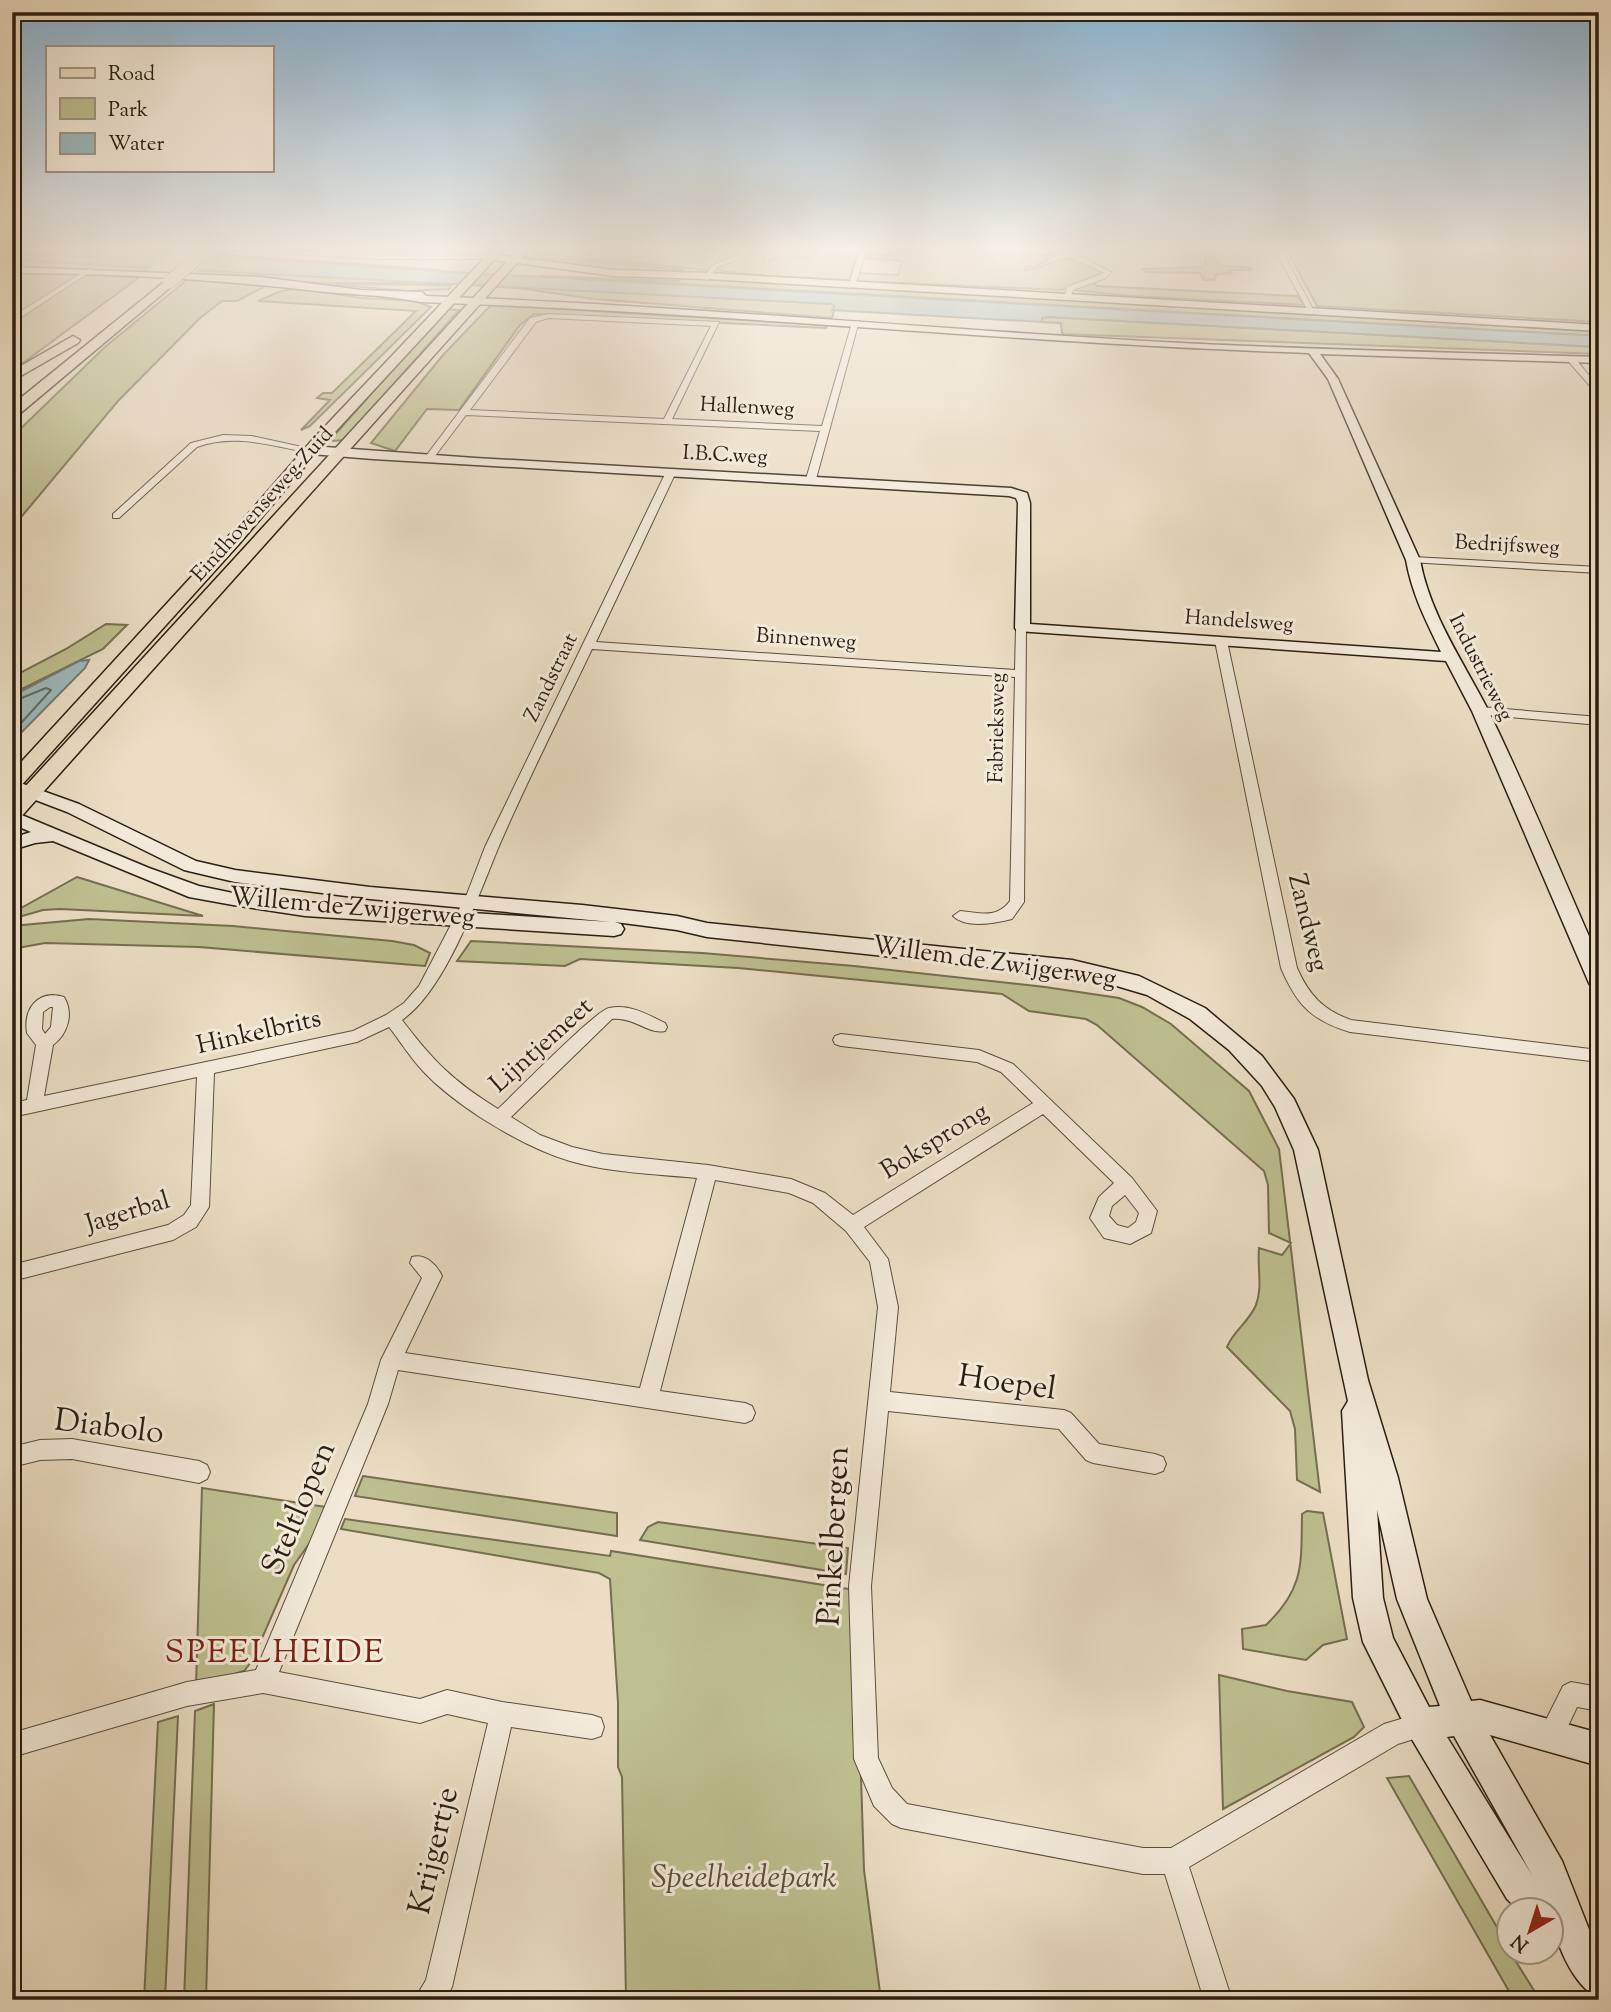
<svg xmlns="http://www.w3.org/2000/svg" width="1611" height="2012" viewBox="0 0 1611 2012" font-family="'Sorts Mill Goudy',serif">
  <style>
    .green { fill: #bec090; stroke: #746f50; stroke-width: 2 }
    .water { fill: #9dbabe; stroke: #6f7c79; stroke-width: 2 }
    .pier { fill: #ecdec5 }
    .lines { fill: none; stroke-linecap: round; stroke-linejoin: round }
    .shore { stroke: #646c68; stroke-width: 2 }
    .street-casing { stroke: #5b4e3e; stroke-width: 2 }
    .secondary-casing { stroke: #2b1e11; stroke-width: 3 }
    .primary-casing { stroke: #2b1e11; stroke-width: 3 }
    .highway-casing { stroke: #2b1e11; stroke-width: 3 }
    .street { fill: #f3ead9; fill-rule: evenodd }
    .secondary { fill: #f3ead9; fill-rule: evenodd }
    .primary { fill: #ecdec5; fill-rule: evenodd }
    .highway { fill: #ecdec5; fill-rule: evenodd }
    .highway-bridge-casing { stroke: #2b1e11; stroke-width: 14; stroke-linecap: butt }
    .highway-bridge { stroke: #ecdec5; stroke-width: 13 }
    .labels { text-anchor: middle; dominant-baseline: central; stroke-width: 6; stroke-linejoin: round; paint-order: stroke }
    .far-street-label { font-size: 21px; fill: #2b1e11; stroke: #f3ead9 }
    .street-label { font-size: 26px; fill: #2b1e11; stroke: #f3ead9 }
    .near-street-label { font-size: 32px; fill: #2b1e11; stroke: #f3ead9 }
    .near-park-label { font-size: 32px; font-style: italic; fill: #574f37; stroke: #f3ead9 }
    .near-neighbourhood-label { font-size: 33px; letter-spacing: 2px; fill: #7a1f14; stroke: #f3ead9 }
  </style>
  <rect width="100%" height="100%" fill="#ecdec5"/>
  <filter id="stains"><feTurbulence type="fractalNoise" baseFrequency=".00286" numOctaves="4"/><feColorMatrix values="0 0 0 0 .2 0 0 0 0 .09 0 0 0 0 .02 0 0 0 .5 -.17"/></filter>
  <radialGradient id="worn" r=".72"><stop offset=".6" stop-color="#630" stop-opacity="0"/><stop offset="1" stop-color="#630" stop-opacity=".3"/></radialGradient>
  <path class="green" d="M26 247 172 251 440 270 164 253Z
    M227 247H444L433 255 387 256 225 249Z
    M539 247 700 251 709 247H761L716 263 707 270 535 254Z
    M839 247H859L849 280 766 276 715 270C727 258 755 250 771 253L763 259 765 263 778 256 811 257 816 252H835Z
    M908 247H969L1055 256 1035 267 1027 266 1025 270C1041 270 1051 261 1065 259 1077 257 1093 266 1103 272L1062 290 857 281 859 273 898 275 902 261 865 258 866 254 903 256Z
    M1285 247H1599V322L1317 306Z
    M1200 251H1211L1221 266 1249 267 1251 270H1229L1232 273 1217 274 1214 280H1204L1200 273 1146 272 1143 269 1202 267 1207 261Z
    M537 257H541L682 270 678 273 594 268Z
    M12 259 832 304 835 306 832 318 594 299 518 288 440 283H319L143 270 146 272 140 273 141 276 12 371Z
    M539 276 679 281 681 278 1599 329V336Z
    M189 278 261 285 264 287 237 301H222L200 318 118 401 12 528V437L105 347Z
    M1093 282 1096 286 1297 296 1304 305 1130 296 1073 290Z
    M328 284 439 285H451L449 289 406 291Z
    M300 288 361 298 415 301 431 307 310 426 301 430 330 400 317 398 323 393H332L416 311 258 301 281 291Z
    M491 305 827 325 826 328 534 314 520 325 459 410 427 409 395 451 371 443 443 355Z
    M446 309 459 310 355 428 344 440 333 441V437Z
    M1049 317 1599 347V354L1062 334 1061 323 1042 322V318Z
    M106 624 127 625 103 649 12 694V677L66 649Z
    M77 877 203 916 60 909 43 910 12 919V913Z
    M89 919 233 926 392 941 414 945 430 953 425 966 199 947 45 943 12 949V926Z
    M471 941 702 953 854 966 1045 987 1119 998 1142 1007 1171 1024 1249 1091 1279 1149 1320 1492 1297 1480 1295 1429 1290 1411 1227 1347C1233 1331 1249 1322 1256 1305 1263 1287 1257 1267 1259 1248L1282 1255 1291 1243 1269 1233 1268 1185 1264 1171 1097 1025 1086 1019 1029 1011 1002 994 738 968 580 959 565 966 457 961Z
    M363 1476 617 1513V1536L355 1496Z
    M202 1488 326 1507 311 1541 294 1565 252 1661 244 1671 196 1686Z
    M1307 1511 1323 1513 1347 1639 1323 1645 1306 1660 1243 1649 1242 1629 1266 1625C1305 1588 1301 1563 1302 1514Z
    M345 1519 610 1556 611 1551 855 1590 864 1870 881 2000H626L622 1777 618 1767V1703L610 1579 599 1573 341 1529Z
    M658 1522 848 1548 846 1574 640 1540 648 1527Z
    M1219 1675 1287 1691 1352 1702 1364 1727 1354 1737 1223 1809Z
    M214 1704 206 2000H184L195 1711Z
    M178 1716 165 2000H144L158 1722Z
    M1409 1776 1509 1948 1510 1952 1540 2000H1514L1387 1778Z"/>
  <path class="water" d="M12 247 164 253 450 272 1599 336V347L1049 317 1042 318V322L832 310 835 306 831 304 113 266 12 259Z
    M89 660 85 668 12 742V696L79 661Z"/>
  <path class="pier" d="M174 250 219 252 192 275 145 272Z"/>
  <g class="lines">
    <path class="shore" d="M12 252 98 258 102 256 100 247
      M12 702 46 688 51 690 12 733"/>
    <g class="street-casing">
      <path id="street" d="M172 247 376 255H491L494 257 491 259H376Z
        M759 247H769L717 267 708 280 702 279 713 265Z
        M861 247H867L855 286 848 288Z
        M1061 247H1096L1071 251 1111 272 1106 278 1073 290 1070 300H1064L1067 287 1104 273 1068 256Z
        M1273 247H1280L1315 313 1308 311Z
        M88 269 93 270 12 323V317Z
        M548 314 719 322 672 419 822 426 852 323 859 321 816 479 811 482 806 479 820 431 466 415 432 460H426V456L530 318ZM548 318 711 326 664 419 470 410 536 322Z
        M1568 357H1574L1599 388V396L1568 361Z
        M223 435 252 436 316 450 311 453C273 446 235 433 197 447L119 518H113V514L191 443Z
        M671 469 676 472 596 642 1015 670 1016 628 1026 626 1024 902 1012 919C996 923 966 929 953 916L960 911C981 913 996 919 1010 901L1015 677 592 649C561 714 528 779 499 846 478 896 446 990 402 1020 434 1062 453 1081 498 1109 514 1094 596 1010 609 1008 631 1004 646 1014 665 1023L667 1027 665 1031C649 1035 635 1017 612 1019L511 1117 540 1135 572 1147 603 1154 708 1165 791 1179 825 1193 853 1215 1033 1103 1001 1072 977 1062 841 1046 835 1044 833 1040 835 1036 841 1034 979 1050 1013 1064 1132 1178 1157 1211 1151 1233 1130 1244 1104 1238 1090 1218 1099 1197 1114 1183 1043 1114 864 1227 888 1259 898 1307 890 1392 1064 1410 1071 1413 1099 1444 1155 1454 1163 1457 1166 1464 1163 1471 1155 1474 1093 1463 1086 1460 1059 1429 888 1411 871 1586 878 1758 892 1788 907 1804 1143 1848H1171L1384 1724 1421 1713 1430 1716 1433 1725 1430 1734 1398 1744 1189 1867 1232 2000H1204L1165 1874H1143L901 1828 892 1824 874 1806 854 1759 849 1586 878 1307 870 1262 846 1231 813 1203 789 1193 715 1180 660 1391 745 1403 752 1406 755 1413 752 1420 745 1423 398 1370 388 1404 279 1672 420 1699 447 1690 502 1702 592 1715 601 1718 604 1727 601 1736 592 1739 511 1727 452 1987 445 2000H414L426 1980 488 1723 447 1714 420 1723 263 1693 187 1706 12 1757V1733L187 1682 256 1670 368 1404 381 1360 422 1278 410 1263 412 1257C425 1253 437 1265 442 1276L405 1353 640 1388 697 1178C655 1174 611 1173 570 1161 524 1148 454 1105 422 1070 410 1057 400 1041 389 1027L357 1042 214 1073 209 1207 196 1227 173 1240 12 1281V1265L168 1225 184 1215 191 1205 197 1077 12 1117V1103L27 1100 36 1045 27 1033C23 1009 38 989 64 997 74 1013 68 1034 53 1045L44 1096 353 1031 386 1015 404 1003 419 986 467 894 485 847 666 472ZM50 1007H53L51 1027 45 1034 42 1029 43 1012ZM1125 1195 1139 1213 1136 1222 1128 1228 1117 1225 1109 1216 1112 1206Z
        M1413 557 1599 567V573L1409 562 1408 560Z
        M1221 638 1227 641 1297 968C1309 995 1323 1010 1351 1020L1599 1050V1062L1350 1032C1311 1020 1297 1005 1281 968L1215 641Z
        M1480 707 1599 717V725L1476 714 1474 711Z
        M72 1439 199 1461 207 1465 210 1472 207 1479 199 1483 72 1459 40 1460 12 1467V1447L40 1440Z
        M1571 1682 1599 1687V1711L1577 1707 1559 1745 1550 1748 1541 1745 1538 1736 1563 1686Z"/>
    </g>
    <g class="secondary-casing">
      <path id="secondary" d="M491 254 614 270 708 273 1599 325V331L708 279 614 276 488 259V255Z
        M12 267 260 277 361 290 422 292 426 296C672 305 917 328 1162 342 1307 350 1453 352 1599 357V363L1320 354 1338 379 1420 560C1430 615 1463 661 1488 710 1528 792 1562 876 1599 959V990L1592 988 1589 983 1472 711 1446 661 1017 631 1015 628 1018 503 1016 498 1009 496 373 459 311 454 305 450 311 446 475 458 1011 488 1027 493 1030 503V624L1441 652C1426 621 1412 594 1406 560L1328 379 1309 353C1013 343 717 312 420 302 389 295 357 295 325 292 222 280 116 273 12 273Z
        M12 780 79 804 196 861 235 870 370 887 582 905 677 916 707 923 1072 960 1139 976 1205 1008 1262 1056 1294 1099 1318 1150 1368 1380 1398 1478 1427 1599 1471 1701 1480 1700 1599 1733V1766L1490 1735 1562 1861 1590 1932 1599 1946V1998C1573 1987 1552 1938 1552 1910H1518L1507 1899 1410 1736 1363 1642 1353 1598 1342 1411 1348 1401 1294 1150 1275 1107 1262 1086 1229 1050 1190 1019 1147 995 1090 978 707 937 677 930 615 922 621 924 624 929 621 934 614 936 305 916 233 905 189 897 53 841 35 843 12 850V838L31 832 12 824V811L149 868 199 886 233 893 305 902 611 922 370 899 235 882 184 870 67 812 12 791ZM1377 1510 1397 1599 1440 1706 1429 1707 1393 1638 1383 1598ZM1454 1736 1532 1875 1447 1737Z"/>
    </g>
    <g class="primary-casing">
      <path id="primary" d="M495 247H506L324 444 239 544 19 788 12 790V772L227 538 314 438Z
        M520 247H531L19 819 12 820V801Z"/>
    </g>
    <g class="highway-casing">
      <path id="highway" d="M169 278 173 279V285L17 416 12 418V405Z
        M73 336 80 340 78 343 12 381V371Z"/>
    </g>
    <use href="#street" class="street"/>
    <use href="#secondary" class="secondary"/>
    <use href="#primary" class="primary"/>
    <use href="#highway" class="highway"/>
    <g class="highway-bridge-casing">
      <path id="highway-bridge" d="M169 282 211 247"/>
    </g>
    <use href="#highway-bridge" class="highway-bridge"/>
  </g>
  <linearGradient id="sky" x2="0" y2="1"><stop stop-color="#8ab6d7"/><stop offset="0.47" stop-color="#f6f0e5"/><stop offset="1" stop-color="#f6f0e5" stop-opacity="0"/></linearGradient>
  <rect width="1611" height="529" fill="url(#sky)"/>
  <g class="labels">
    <g class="far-street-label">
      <text transform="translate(747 408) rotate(3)">Hallenweg</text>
      <text transform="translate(725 456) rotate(3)">I.B.C.weg</text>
      <text transform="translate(263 505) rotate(-48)">Eindhovenseweg-Zuid</text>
      <text transform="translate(1507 546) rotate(3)">Bedrijfsweg</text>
      <text transform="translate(1239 622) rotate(4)">Handelsweg</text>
      <text transform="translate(806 640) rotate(4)">Binnenweg</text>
      <text transform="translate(1480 668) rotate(63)">Industrieweg</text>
      <text transform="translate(552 678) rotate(-64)">Zandstraat</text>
      <text transform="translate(998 728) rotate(-89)">Fabrieksweg</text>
    </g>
    <g class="street-label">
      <text transform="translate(352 908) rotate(5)">Willem de Zwijgerweg</text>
      <text transform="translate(1307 923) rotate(76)">Zandweg</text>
      <text transform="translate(994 963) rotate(8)">Willem de Zwijgerweg</text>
      <text transform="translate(259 1033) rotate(-13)">Hinkelbrits</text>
      <text transform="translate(542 1046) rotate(-42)">Lijntjemeet</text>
      <text transform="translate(935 1142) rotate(-32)">Boksprong</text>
      <text transform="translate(128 1213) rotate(-17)">Jagerbal</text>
    </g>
    <g class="near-street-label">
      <text transform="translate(1007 1384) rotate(8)">Hoepel</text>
      <text transform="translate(109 1428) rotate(7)">Diabolo</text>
      <text transform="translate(300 1509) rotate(-67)">Steltlopen</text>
      <text transform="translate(835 1536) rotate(-87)">Pinkelbergen</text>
      <text transform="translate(435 1851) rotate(-77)">Krijgertje</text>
    </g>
    <g class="near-park-label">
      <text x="744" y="1879">Speelheidepark</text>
    </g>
    <g class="near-neighbourhood-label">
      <text x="275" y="1654">SPEELHEIDE</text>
    </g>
  </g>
  <rect width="1611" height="2012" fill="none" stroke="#ecdec5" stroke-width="42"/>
  <rect x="14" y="14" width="1583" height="1984" fill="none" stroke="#2b1e11" stroke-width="3.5"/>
  <rect x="21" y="21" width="1569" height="1970" fill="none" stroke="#2b1e11" stroke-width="2"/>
  <rect x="46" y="46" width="228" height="126" fill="#f3ead9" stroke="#a39889" stroke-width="2"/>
  <rect x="60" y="68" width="35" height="10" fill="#ecdec5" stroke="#a39889" stroke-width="2"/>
  <text x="108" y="80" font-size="21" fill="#2b1e11">Road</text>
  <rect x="60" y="98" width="35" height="21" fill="#bec090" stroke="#a39889" stroke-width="2"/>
  <text x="108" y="116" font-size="21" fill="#2b1e11">Park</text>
  <rect x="60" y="133" width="35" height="21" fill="#9dbabe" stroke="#a39889" stroke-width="2"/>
  <text x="108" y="150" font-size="21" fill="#2b1e11">Water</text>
  <g transform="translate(1530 1931) rotate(219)"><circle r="33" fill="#f3ead9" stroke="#a39889" stroke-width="2"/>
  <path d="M0-5L12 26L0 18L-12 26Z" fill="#8f2418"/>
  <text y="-10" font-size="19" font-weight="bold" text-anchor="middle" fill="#2b1e11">N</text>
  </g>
  <rect width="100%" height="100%" filter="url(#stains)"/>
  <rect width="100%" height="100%" fill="url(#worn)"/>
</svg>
